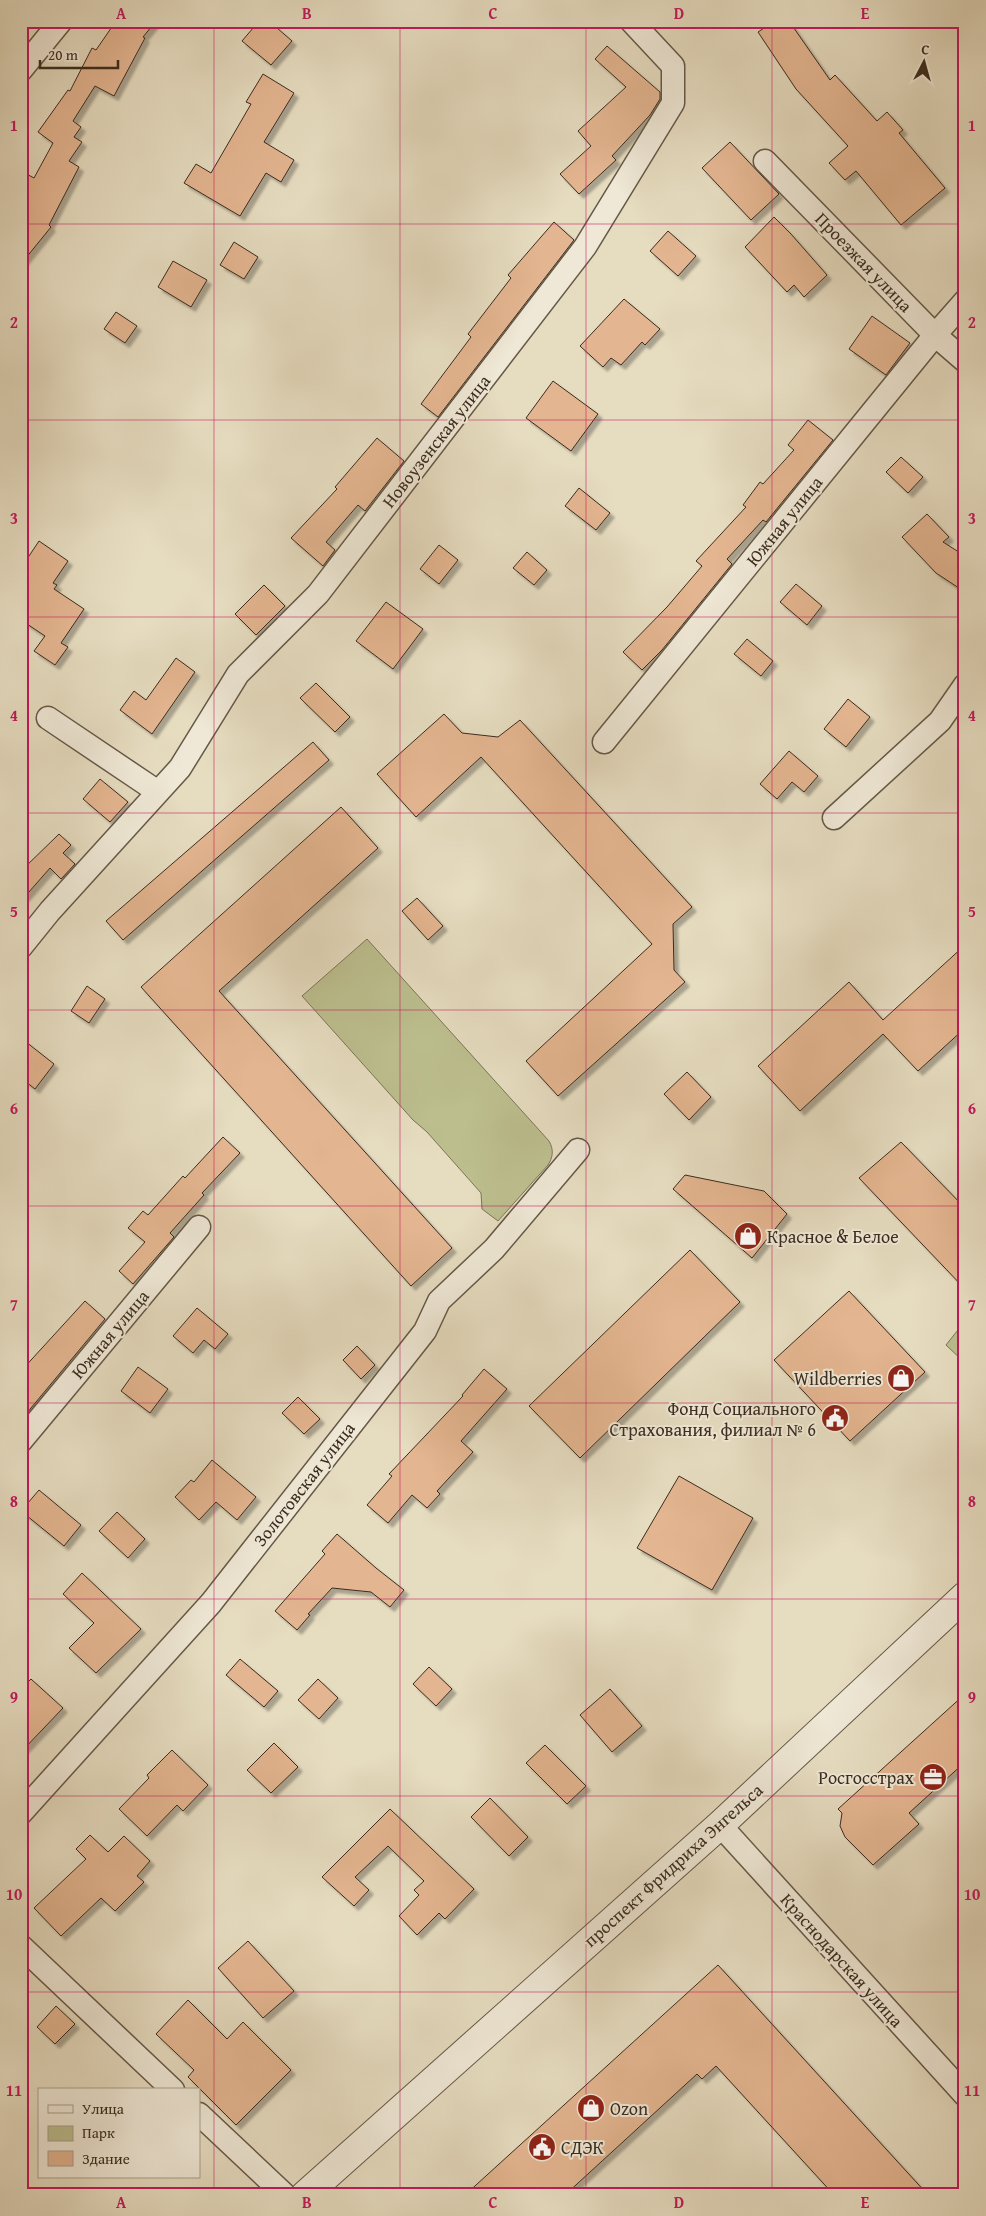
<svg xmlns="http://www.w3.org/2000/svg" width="986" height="2216" viewBox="0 0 986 2216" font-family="'Gentium Book Plus',serif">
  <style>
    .green { fill: #bcbe8e; stroke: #7b7556 }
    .building { fill: #e3b590; stroke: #3a2c1f; filter: url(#shadow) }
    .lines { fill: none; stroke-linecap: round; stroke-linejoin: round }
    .minor-casing { stroke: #655847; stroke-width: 25 }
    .tertiary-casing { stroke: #655847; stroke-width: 30 }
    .minor { stroke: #efe8d6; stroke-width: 22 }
    .tertiary { stroke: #efe8d6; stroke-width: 28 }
    .grid { fill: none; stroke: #c2185b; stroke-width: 1; stroke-opacity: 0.55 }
    .labels { text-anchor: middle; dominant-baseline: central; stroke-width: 4; stroke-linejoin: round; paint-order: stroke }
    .street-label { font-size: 18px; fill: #3a2c1f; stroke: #efe8d6 }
    .poi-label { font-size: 18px; fill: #3a2c1f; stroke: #efe8d6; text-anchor: start }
    .neatline { fill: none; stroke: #c2185b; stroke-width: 2 }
    .grid-label { font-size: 16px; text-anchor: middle; font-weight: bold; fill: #c2185b }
  </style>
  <defs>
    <filter id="shadow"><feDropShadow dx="4.5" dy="4.5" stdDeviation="1" flood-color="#0004"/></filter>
  </defs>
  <rect width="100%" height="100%" fill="#e6dcc0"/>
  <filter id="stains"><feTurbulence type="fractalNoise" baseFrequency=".004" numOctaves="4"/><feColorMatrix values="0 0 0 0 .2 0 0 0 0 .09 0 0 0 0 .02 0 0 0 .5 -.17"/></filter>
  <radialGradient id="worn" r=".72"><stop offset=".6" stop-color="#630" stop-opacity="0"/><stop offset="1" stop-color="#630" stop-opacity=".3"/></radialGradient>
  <path class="green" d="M367 939 549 1141C554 1150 553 1157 548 1165L498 1221 482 1209 481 1193 427 1132 413 1120 302 996Z
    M965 1321V1363L946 1345Z"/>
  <path class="building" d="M116 21H156L143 37 145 38 114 96 95 86 73 121 81 127 74 137 82 142 69 161 79 167 49 225 51 227 21 264V171L34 178 53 143 38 132 68 90 70 91 92 48 96 50Z
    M259 21H269L292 41 271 65 242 41Z
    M775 21H789L830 80 835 75 877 121 887 112 903 130 899 133 945 188 901 225 856 171 845 180 829 163 848 146 796 89 758 32Z
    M607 46 660 92V99L650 115 612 156 616 160 579 194 560 174 591 146 578 131 626 87 595 59Z
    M263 74 294 93 264 142 294 160 281 182 266 173 240 216 184 183 196 164 211 173 251 104 246 102Z
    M730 142 779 194 751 220 702 168Z
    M774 217 791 234 827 275 804 297 794 285 787 292 745 247Z
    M554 222 574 240 438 417 421 404 471 337 468 334 511 278 508 275Z
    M668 231 696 256 678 276 650 251Z
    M234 242 258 257 244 279 220 265Z
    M173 261 207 280 191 307 158 287Z
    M624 299 660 329 645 345 642 342 621 365 611 358 603 367 580 346Z
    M116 312 137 326 125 343 104 329Z
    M872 316 910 343 886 375 849 349Z
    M553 381 598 414 571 451 526 418Z
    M808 420 833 440 766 522 763 520 727 559 732 564 662 650 642 670 623 652 667 607 702 566 696 561 746 507 743 505 760 482 763 484 794 450 788 445Z
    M377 438 404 461 365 511 358 505 326 542 335 550 323 566 291 538 337 489 335 487Z
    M901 457 923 477 908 493 886 472Z
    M579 488 610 513 596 530 565 506Z
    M927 514 949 537 943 542 965 556V592L936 573 902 537Z
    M39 541 68 561 53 583 57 585 54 589 84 609 61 643 68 647 55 665 34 651 45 636 21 620V568Z
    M439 545 458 560 439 584 420 569Z
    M527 552 547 570 534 585 513 568Z
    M796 584 822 606 807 625 780 602Z
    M264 585 285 606 256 635 235 614Z
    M386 602 423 629 393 669 356 641Z
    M747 639 773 661 761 676 734 654Z
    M176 658 195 672 152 734 120 710 134 691 146 700Z
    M316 683 350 717 335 732 300 698Z
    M848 699 870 717 846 747 824 729Z
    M444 714 462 733 498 737 520 720 692 907 673 924 674 970 685 982 558 1096 526 1061 652 944 481 757 416 817 377 774Z
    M313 742 329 760 123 940 106 921Z
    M789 751 818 776 804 792 792 782 777 799 760 784Z
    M100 779 128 802 110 822 83 799Z
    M341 807 378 848 219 991 452 1248 411 1286 141 987Z
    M59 834 71 845 63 853 75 864 61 879 50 868 21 901V871Z
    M417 898 443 926 428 940 402 911Z
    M965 945V1028L918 1071 883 1034 800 1111 758 1066 849 982 883 1020Z
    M87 986 105 999 89 1023 71 1011Z
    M21 1038 54 1064 35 1089 21 1078Z
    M687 1072 711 1097 689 1120 664 1094Z
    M223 1137 240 1153 202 1193 204 1195 170 1233 174 1237 133 1284 119 1271 145 1242 128 1228 143 1211 148 1215 183 1176 185 1178Z
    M901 1142 965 1208V1289L859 1178Z
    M685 1175 764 1191 787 1214 752 1258 673 1189Z
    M690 1250 740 1302 580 1458 529 1406Z
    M849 1291 925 1372 850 1441 774 1360Z
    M85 1301 105 1319 21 1420V1371Z
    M197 1308 228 1334 215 1349 204 1340 193 1353 173 1336Z
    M357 1346 375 1365 361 1379 343 1360Z
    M138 1367 168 1389 150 1413 121 1391Z
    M484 1369 507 1389 461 1441 473 1452 437 1491 440 1494 427 1508 412 1495 388 1523 367 1505 392 1476 389 1474 463 1396 462 1395Z
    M298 1397 320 1419 304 1434 282 1413Z
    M212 1460 256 1497 237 1520 216 1502 199 1520 175 1497 191 1480 194 1482Z
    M679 1476 753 1518 712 1590 637 1548Z
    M39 1490 81 1525 64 1546 21 1511Z
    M117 1512 145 1539 128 1558 99 1531Z
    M337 1534 376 1568 404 1590 390 1607 371 1592 332 1588 308 1614 310 1615 297 1630 275 1611 325 1554 322 1551Z
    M82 1573 141 1629 96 1673 69 1648 94 1623 63 1594Z
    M240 1659 278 1691 264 1707 226 1675Z
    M429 1667 452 1689 436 1706 413 1684Z
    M31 1679 63 1708 21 1752V1689Z
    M318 1679 338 1698 319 1719 298 1700Z
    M610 1689 642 1726 612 1752 580 1715Z
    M965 1694V1762L909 1813 919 1824 873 1865 845 1837 840 1826 842 1813 838 1809Z
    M274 1743 298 1767 271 1793 247 1770Z
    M545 1745 586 1786 567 1804 526 1763Z
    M172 1750 208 1785 183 1811 177 1805 147 1836 119 1809 149 1778 147 1775Z
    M490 1798 528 1837 509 1856 471 1817Z
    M390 1809 474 1889 445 1919 439 1913 417 1935 399 1916 419 1895 414 1890 424 1881 388 1846 355 1877 369 1890 354 1906 322 1877Z
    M90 1835 108 1852 124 1836 150 1861 137 1876 144 1882 115 1911 101 1898 61 1936 34 1908 86 1859 76 1849Z
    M248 1941 294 1991 263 2018 218 1968Z
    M718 1965 928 2195H834L716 2066 702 2079 697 2074 565 2195H465Z
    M188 2000 227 2039 243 2022 291 2070 236 2125 188 2077 194 2070 156 2034Z
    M56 2006 75 2024 55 2044 37 2027Z"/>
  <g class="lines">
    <g class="minor-casing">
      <path id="minor" d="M21 70 61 21
        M765 161 935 335 965 361
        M48 718 158 792
        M604 742 935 335 965 301
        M834 818 940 721 965 685
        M21 947 50 911 180 768 238 674 318 594 585 247 673 103V66L631 21
        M21 1441 199 1227
        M21 1813 211 1603 425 1331 439 1301 494 1249 578 1150
        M720 1825 965 2095
        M21 1946 173 2090
        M199 2114 285 2195"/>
    </g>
    <g class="tertiary-casing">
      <path id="tertiary" d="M305 2195 720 1825 965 1596"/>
    </g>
    <use href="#minor" class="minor"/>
    <use href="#tertiary" class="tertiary"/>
  </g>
  <path class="grid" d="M214 21V2195M400 21V2195M586 21V2195M772 21V2195M21 224H965M21 420H965M21 617H965M21 813H965M21 1010H965M21 1206H965M21 1403H965M21 1599H965M21 1796H965M21 1992H965"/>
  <defs>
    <g id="shop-disc" transform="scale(1.4375)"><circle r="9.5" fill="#8f2418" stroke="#efe8d6"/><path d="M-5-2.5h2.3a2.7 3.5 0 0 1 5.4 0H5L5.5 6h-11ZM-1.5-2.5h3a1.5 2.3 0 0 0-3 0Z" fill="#fff"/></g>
    <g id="civic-disc" transform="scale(1.4375)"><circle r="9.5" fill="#8f2418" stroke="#efe8d6"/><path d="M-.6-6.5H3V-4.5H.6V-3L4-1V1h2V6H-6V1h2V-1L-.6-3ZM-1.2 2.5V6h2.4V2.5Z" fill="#fff"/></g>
    <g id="office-disc" transform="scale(1.4375)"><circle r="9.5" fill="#8f2418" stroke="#efe8d6"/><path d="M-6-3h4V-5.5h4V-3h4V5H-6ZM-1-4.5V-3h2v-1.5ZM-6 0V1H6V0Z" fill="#fff"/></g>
  </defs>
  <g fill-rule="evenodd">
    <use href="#shop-disc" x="748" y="1236"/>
    <use href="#shop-disc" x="901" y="1378"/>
    <use href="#civic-disc" x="835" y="1418"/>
    <use href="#office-disc" x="933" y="1777"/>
    <use href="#shop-disc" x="591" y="2108"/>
    <use href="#civic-disc" x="542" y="2147"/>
  </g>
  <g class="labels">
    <g class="street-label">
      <text transform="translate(864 262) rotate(46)">Проезжая улица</text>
      <text transform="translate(436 441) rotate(-52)">Новоузенская улица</text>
      <text transform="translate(784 521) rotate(-51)">Южная улица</text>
      <text transform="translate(110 1334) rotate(-50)">Южная улица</text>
      <text transform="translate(304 1484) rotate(-52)">Золотовская улица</text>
      <text transform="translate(673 1865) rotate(-42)">проспект Фридриха Энгельса</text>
      <text transform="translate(842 1960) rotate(48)">Краснодарская улица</text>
    </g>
    <g class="poi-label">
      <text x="767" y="1236">Красное &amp; Белое</text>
      <text x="882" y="1378" text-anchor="end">Wildberries</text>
      <text x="816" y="1408" text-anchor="end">Фонд Социального<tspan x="816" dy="21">Страхования, филиал № 6</tspan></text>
      <text x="914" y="1777" text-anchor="end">Росгосстрах</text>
      <text x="610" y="2108">Ozon</text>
      <text x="561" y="2147">СДЭК</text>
    </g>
  </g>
  <rect width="986" height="2216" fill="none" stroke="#e6dcc0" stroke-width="55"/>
  <rect x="38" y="2088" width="162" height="90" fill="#efe8d6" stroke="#a79d8d"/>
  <rect x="48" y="2105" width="25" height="8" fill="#efe8d6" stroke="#a79d8d"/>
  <text x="82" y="2114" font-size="15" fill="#3a2c1f">Улица</text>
  <rect x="48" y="2126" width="25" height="15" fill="#bcbe8e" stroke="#a79d8d"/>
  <text x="82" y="2138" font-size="15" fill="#3a2c1f">Парк</text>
  <rect x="48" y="2151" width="25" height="15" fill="#e3b590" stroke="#a79d8d"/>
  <text x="82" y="2164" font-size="15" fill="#3a2c1f">Здание</text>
  <g transform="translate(924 62) rotate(6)" stroke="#efe8d6" stroke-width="4" paint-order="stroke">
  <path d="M0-4L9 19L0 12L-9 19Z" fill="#3a2c1f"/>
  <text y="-8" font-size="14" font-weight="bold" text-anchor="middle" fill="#3a2c1f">С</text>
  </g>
  <path d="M40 60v8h78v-8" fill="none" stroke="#3a2c1f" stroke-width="2.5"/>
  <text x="48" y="60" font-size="15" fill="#3a2c1f" stroke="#efe8d6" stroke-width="4" paint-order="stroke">20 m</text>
  <rect x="28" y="28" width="930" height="2160" class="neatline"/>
  <g class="grid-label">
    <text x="121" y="19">A</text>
    <text x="307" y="19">B</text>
    <text x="493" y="19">C</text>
    <text x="679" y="19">D</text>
    <text x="865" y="19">E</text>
    <text x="14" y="131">1</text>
    <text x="972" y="131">1</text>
    <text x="14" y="328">2</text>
    <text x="972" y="328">2</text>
    <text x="14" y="524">3</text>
    <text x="972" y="524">3</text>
    <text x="14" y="721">4</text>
    <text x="972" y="721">4</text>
    <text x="14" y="917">5</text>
    <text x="972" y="917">5</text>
    <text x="14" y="1114">6</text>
    <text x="972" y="1114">6</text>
    <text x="14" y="1310">7</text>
    <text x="972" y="1310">7</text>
    <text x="14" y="1507">8</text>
    <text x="972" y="1507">8</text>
    <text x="14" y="1703">9</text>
    <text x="972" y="1703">9</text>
    <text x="14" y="1900">10</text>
    <text x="972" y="1900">10</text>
    <text x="14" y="2096">11</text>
    <text x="972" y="2096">11</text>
    <text x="121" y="2208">A</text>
    <text x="307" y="2208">B</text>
    <text x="493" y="2208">C</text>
    <text x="679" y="2208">D</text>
    <text x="865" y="2208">E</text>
  </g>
  <rect width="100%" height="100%" filter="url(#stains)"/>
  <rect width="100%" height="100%" fill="url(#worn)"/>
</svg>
